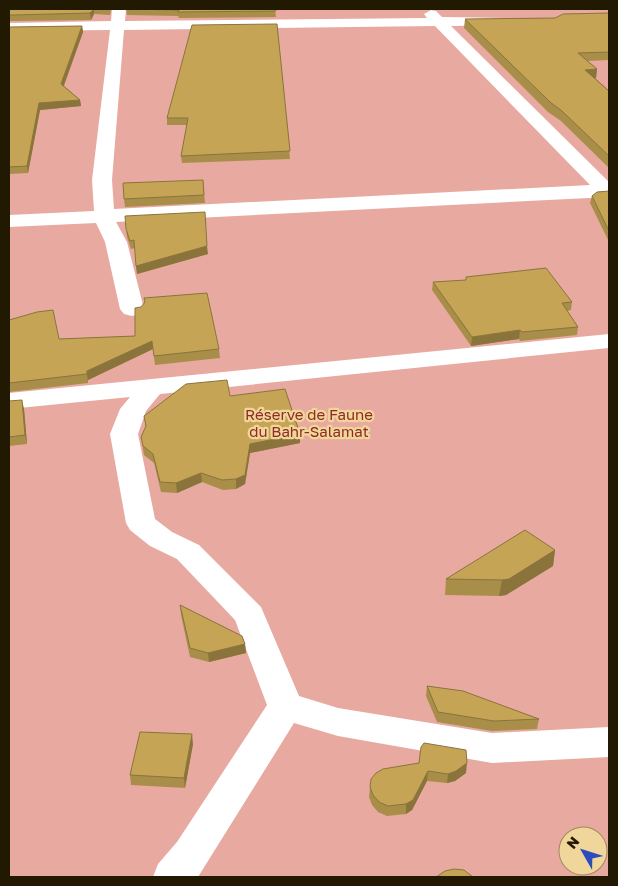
<svg xmlns="http://www.w3.org/2000/svg" width="618" height="886" viewBox="0 0 618 886" font-family="'Golos Text',sans-serif">
  <style>
    .green { fill: #e8a9a1; fill-rule: evenodd }
    .lines { fill: none; stroke-linecap: round; stroke-linejoin: round }
    .street { fill: #fff; fill-rule: evenodd }
    .wall { fill: #a98e49 }
    .shaded-wall { fill: #8a743c }
    .building { fill: #c5a555; stroke: #8a743c }
    .labels { text-anchor: middle; dominant-baseline: central; stroke-width: 4.5; stroke-linejoin: round; paint-order: stroke }
    .park-label { font-size: 15px; fill: #8f2a25; stroke: #f0d69a }
  </style>
  <rect width="100%" height="100%" fill="#f0d69a"/>
  <path class="green" d="M9 9H609V877H9ZM568 836H598V866H568Z"/>
  <g class="lines">
    <path class="street" d="M112 9H126L125 21 427 18 424 14 431 10 436 11 442 17 507 18 509 21 507 24 502 25 451 26 609 182V197L116 222 127 242 144 309 140 314 132 316 124 314 120 309 105 242 96 223 9 227V215L94 211 92 180 110 30 9 31V23L111 21ZM435 26 590 185 114 209 112 180 124 30Z
      M609 334V348L160 394 146 411 138 434 155 519 172 532 199 545 261 607 299 696 338 708 492 733 609 727V757L492 763 338 736 294 723 198 877H153L158 864 177 842 267 705 235 620 177 559 150 546 130 530 126 523 110 434 120 409 130 397 9 409V393Z"/>
  </g>
  <path class="wall" d="M9 9H111L110 15 94 14 91 20 14 21H9Z
    M126 9H275L276 17 179 18 178 16 127 15Z
    M609 13V60L588 61 597 69 596 78H595L609 91V168L561 121 548 112 464 28 465 19 555 18Z
    M277 24 290 159 182 163 181 156 187 125H167V118Z
    M82 26 83 32 64 86 80 100 81 106 40 110 28 173 9 174V27Z
    M203 180 205 203 125 207 124 199Z
    M609 191V242L590 203 592 196Z
    M126 229 208 254 137 274 135 248 131 249 127 237Z
    M433 282 572 302 571 310 567 311 578 327 577 335 520 341 519 339 471 346 432 290Z
    M9 320 59 339 135 336 219 349 220 358 155 365 153 349 88 380V383L9 392Z
    M230 396 300 434V443L250 453 245 484 236 489 223 490 202 482 177 493 161 492 154 463 144 455 141 437 146 428 144 416Z
    M9 401 24 409 27 444 9 446Z
    M555 550 553 566 506 595 499 596 445 595 446 579Z
    M180 605 245 644 246 653 209 662 190 657 181 615Z
    M427 686 539 719 537 729 492 731 437 722 426 696Z
    M193 744 185 788 131 785 130 775Z
    M419 763 466 773 455 781 447 783 427 781 412 810 406 814 387 816 378 812 372 805 369 797 370 787Z"/>
  <path class="shaded-wall" d="M94 9V14L91 20 90 13Z
    M82 26 83 32 62 90 61 84Z
    M597 69 596 78 584 79 585 70Z
    M80 100 81 106 40 110 28 173 27 166 39 103Z
    M207 246 208 254 137 274 136 266Z
    M520 330 519 339 471 346 472 337Z
    M152 341 153 349 88 380V383L87 374V371Z
    M22 400 24 409 27 444 25 435Z
    M300 434V443L250 453 245 484 236 489V479L250 444Z
    M201 473 202 482 177 493 176 483Z
    M555 550 553 566 506 595 499 596 502 580Z
    M245 644 246 653 209 662 208 653Z
    M192 734 193 744 185 788 184 778Z
    M467 763 466 773 455 781 447 783 448 774Z
    M428 771 427 781 412 810 406 814V804Z"/>
  <path class="building" d="M9 9H94L90 13 13 15H9Z
    M127 9H275L276 11 178 12 179 10Z
    M609 13V52L578 53 597 69 585 70 609 91V156L562 111 550 102 465 19 555 18 563 14Z
    M277 24 290 151 181 156 188 118H167L192 25Z
    M82 26 61 84 80 100 39 103 27 166 9 167V27Z
    M203 180 204 195 124 199 123 183Z
    M609 191V231L592 196 597 192Z
    M205 212 207 246 136 266 134 240 130 241 126 229 125 216Z
    M546 268 572 302 562 303 578 327 522 332 520 330 472 337 433 282 466 280V277Z
    M207 293 219 349 154 356 152 341 87 371V374L9 383V320L37 312 53 310 59 339 135 336V308L141 307 145 302 144 298Z
    M227 380 230 396 285 389 300 434 250 444 245 475 236 479 222 480 201 473 176 483 160 482 153 454 143 446 141 437 146 426 144 416 186 384Z
    M22 400 25 435 9 437V401Z
    M525 530 555 550 509 579 502 580 446 579Z
    M180 605 242 636 245 644 208 653 190 648Z
    M427 686 463 691 539 719 494 721 438 712Z
    M140 732 192 734 184 778 130 775Z
    M424 743 466 750 467 763 456 771 448 774 428 771 413 800 406 804 388 806 379 802 373 795 370 787 371 779 376 773 383 769 419 763 421 747Z
    M454 869 464 870 473 877H436L445 871Z"/>
  <g class="labels">
    <g class="park-label">
      <text x="309" y="414">Réserve de Faune<tspan x="309" dy="17">du Bahr-Salamat</tspan></text>
    </g>
  </g>
  <rect width="618" height="886" fill="none" stroke="#221902" stroke-width="20"/>
  <g transform="translate(583 851) rotate(309)"><circle r="24" fill="#f0d69a" stroke="#9e8a5d"/>
  <path d="M0-4L9 19L0 12L-9 19Z" fill="#2d4cbc"/>
  <text y="-8" font-size="14" font-weight="bold" text-anchor="middle" fill="#221902">N</text>
  </g>
</svg>
